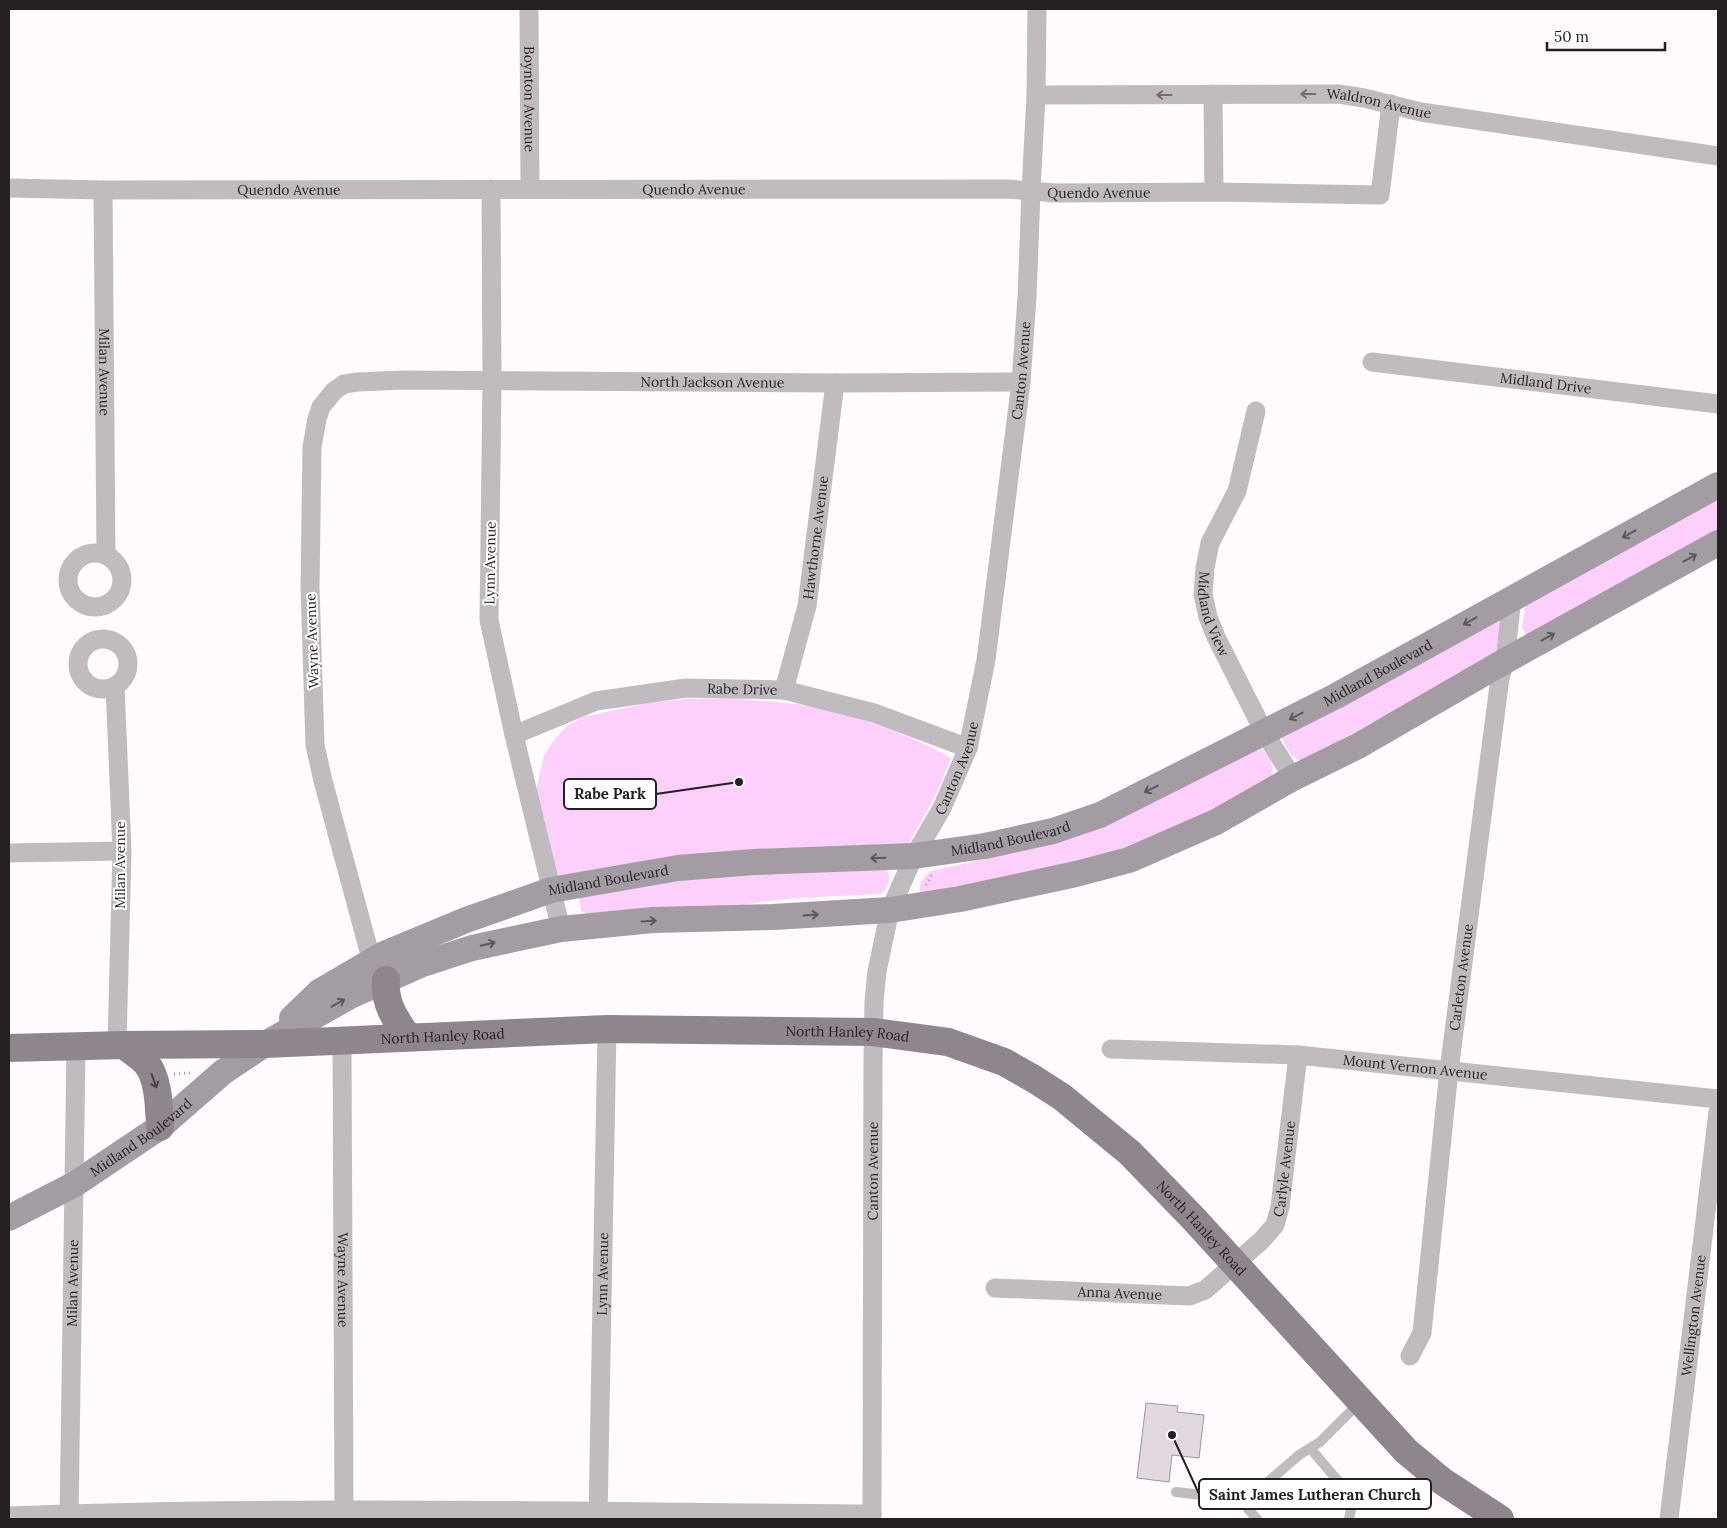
<svg xmlns="http://www.w3.org/2000/svg" width="1727" height="1528" viewBox="0 0 1727 1528" font-family="Lora,serif">
  <style>
    .green { fill: #fdcffb }
    .building { fill: #e2d8e2; stroke: #9e949d }
    .lines { fill: none; stroke-linecap: round; stroke-linejoin: round }
    .path { stroke: #9f9b9f; stroke-width: 3; stroke-dasharray: 1 4; stroke-linecap: butt }
    .lane { stroke: #c0bbbf; stroke-width: 10 }
    .street { stroke: #c0bbbf; stroke-width: 19 }
    .secondary { stroke: #a39ca2; stroke-width: 26 }
    .primary { stroke: #8e858d; stroke-width: 28 }
    .oneway { stroke: #726d71 }
    .oneway2 { stroke: #5d575c }
    .oneway3 { stroke: #484348 }
    .labels { text-anchor: middle; dominant-baseline: central; stroke-width: 4; stroke-linejoin: round; paint-order: stroke }
    .street-label { font-size: 14px; fill: #231f23; stroke: #fff }
    .leader { fill: none; stroke: #231f23; stroke-width: 2 }
    .callout-dot { fill: #231f23; stroke: #fff; stroke-width: 2 }
    .callout { fill: #fff; stroke: #231f23; stroke-width: 2 }
    .callout-label { font-size: 15px; text-anchor: middle; font-weight: bold; fill: #231f23 }
  </style>
  <rect width="100%" height="100%" fill="#fefafe"/>
  <path class="green" d="M1718 495V533L1532 636 1526 634 1522 628 1526 602Z
    M1499 618C1503 630 1500 648 1492 657L1302 761C1290 758 1287 748 1282 738Z
    M732 698C759 701 787 702 813 707 861 717 908 734 951 758L936 794 905 850 558 880 536 790 544 756 554 740 567 726 583 717 648 703 687 699Z
    M1260 747C1268 754 1273 764 1273 774L1205 814 1092 861 921 895C917 884 923 878 931 871L1049 845Z
    M882 869 888 871C891 880 888 889 880 894L795 898 759 902 735 907 588 914 581 911 579 898 584 894 736 873Z"/>
  <path class="building" d="M1146 1403 1178 1406 1177 1412 1204 1415 1199 1458 1172 1455 1169 1482 1137 1478Z"/>
  <g class="lines">
    <path class="path" d="M926 885 933 873
      M174 1074 190 1073"/>
    <path class="lane" d="M1310 1448 1350 1495 1352 1505 1349 1519
      M1176 1492 1247 1500
      M1247 1500 1299 1455 1320 1442 1360 1402
      M1247 1500 1248 1509 1257 1519"/>
    <g class="street">
      <path id="s1" d="M529 9 530 189"/>
      <path d="M1213 94 1214 192"/>
      <path id="s2" d="M1036 95 1339 94 1364 98 1421 112 1718 156"/>
      <path id="s3" d="M9 188 103 190 1008 189 1056 193 1214 192 1380 195 1391 104"/>
      <path d="M491 189 492 381 489 620 514 735 561 929"/>
      <path id="s4" d="M103 190 106 555"/>
      <path id="s5" d="M1372 362 1718 404"/>
      <path id="s6" d="M1256 411 1237 491 1210 543 1205 568 1203 594 1208 617 1216 637 1264 732 1293 778"/>
      <circle cx="95" cy="580" r="27"/>
      <circle cx="103" cy="664" r="25"/>
      <path d="M115 686 122 851 117 1045"/>
      <path id="s7" d="M784 690 807 606 835 383"/>
      <path id="s8" d="M514 735 596 701 686 688 784 690 874 713 968 748"/>
      <path d="M9 853 122 851"/>
      <path id="s9" d="M372 962 323 781 315 745 310 587 312 447 317 419 321 407 334 391 344 384 358 382 403 380 835 383 1021 382"/>
      <path id="s10" d="M342 1041 344 1519"/>
      <path id="s11" d="M1111 1049 1298 1055 1718 1099"/>
      <path id="s12" d="M995 1288 1189 1296 1205 1290 1262 1240 1275 1225 1280 1207 1298 1055"/>
      <path id="s13" d="M1410 1356 1422 1333 1449 1070 1500 678 1505 661 1512 598"/>
      <path d="M9 1516C296 1505 585 1512 872 1514"/>
      <path id="s14" d="M69 1519 76 1048"/>
      <path id="s15" d="M598 1519 607 1029"/>
      <path id="s16" d="M872 1519 873 1061 874 1002 877 971 890 910 914 856 942 808 968 748 986 660 1021 382 1027 297 1031 191 1036 95 1037 9"/>
      <path id="s17" d="M1669 1519 1718 1112"/>
    </g>
    <g class="secondary">
      <path id="s18" d="M292 1018 319 992 384 954 466 920 551 890 678 868 754 862 914 856 985 846 1053 831 1100 815 1336 696 1718 485"/>
      <path id="s19" d="M9 1218 75 1184 160 1127 223 1072 265 1044 352 995 420 965 472 948 561 929 653 920 773 917 890 910 960 899 1076 874 1129 860 1216 822 1293 778 1358 746 1505 661 1718 543"/>
    </g>
    <g class="primary">
      <path d="M386 980C384 1003 395 1019 408 1037"/>
      <path d="M124 1045C131 1051 140 1056 146 1063 159 1078 159 1108 160 1127"/>
      <path id="s20" d="M9 1048 124 1045 265 1044 607 1029 873 1032 948 1042 1004 1062 1034 1079 1062 1097 1130 1153 1193 1218 1406 1451 1442 1481 1500 1519"/>
    </g>
  </g>
  <defs><path id="oneway-shaft" d="M-6 0H5M1.5-3L5.5 0L1.5 3" fill="none" stroke-width="1.6" stroke-linecap="round" stroke-linejoin="round" transform="scale(1.25)"/></defs>
  <g class="oneway">
    <use href="#oneway-shaft" transform="translate(1308 94) rotate(-180)"/>
    <use href="#oneway-shaft" transform="translate(1164 95) rotate(180)"/>
  </g>
  <g class="oneway2">
    <use href="#oneway-shaft" transform="translate(1629 534) rotate(151)"/>
    <use href="#oneway-shaft" transform="translate(1690 558) rotate(-29)"/>
    <use href="#oneway-shaft" transform="translate(1470 621) rotate(151)"/>
    <use href="#oneway-shaft" transform="translate(1548 637) rotate(-29)"/>
    <use href="#oneway-shaft" transform="translate(1296 716) rotate(153)"/>
    <use href="#oneway-shaft" transform="translate(1151 789) rotate(153)"/>
    <use href="#oneway-shaft" transform="translate(878 858) rotate(178)"/>
    <use href="#oneway-shaft" transform="translate(811 915) rotate(-4)"/>
    <use href="#oneway-shaft" transform="translate(649 921) rotate(-4)"/>
    <use href="#oneway-shaft" transform="translate(488 944) rotate(-13)"/>
    <use href="#oneway-shaft" transform="translate(338 1003) rotate(-29)"/>
  </g>
  <use class="oneway3" href="#oneway-shaft" transform="translate(154 1081) rotate(71)"/>
  <g class="labels">
    <g class="street-label">
      <text stroke="none"><textPath href="#s1" startOffset="90">Boynton Avenue</textPath></text>
      <text stroke="none"><textPath href="#s2" startOffset="344">Waldron Avenue</textPath></text>
      <text stroke="none"><textPath href="#s3" startOffset="685">Quendo Avenue</textPath></text>
      <text stroke="none"><textPath href="#s3" startOffset="280">Quendo Avenue</textPath></text>
      <text stroke="none"><textPath href="#s3" startOffset="1090">Quendo Avenue</textPath></text>
      <text stroke="none"><textPath href="#s16" startOffset="1172">Canton Avenue</textPath></text>
      <text stroke="none"><textPath href="#s4" startOffset="182">Milan Avenue</textPath></text>
      <text stroke="none"><textPath href="#s9" startOffset="965">North Jackson Avenue</textPath></text>
      <text stroke="none"><textPath href="#s5" startOffset="175">Midland Drive</textPath></text>
      <text stroke="none"><textPath href="#s7" startOffset="156">Hawthorne Avenue</textPath></text>
      <text transform="translate(490 563) rotate(-89)">Lynn Avenue</text>
      <text stroke="none"><textPath href="#s6" startOffset="214">Midland View</textPath></text>
      <text transform="translate(312 641) rotate(-92)">Wayne Avenue</text>
      <text stroke="none"><textPath href="#s18" startOffset="1160">Midland Boulevard</textPath></text>
      <text stroke="none"><textPath href="#s8" startOffset="236">Rabe Drive</textPath></text>
      <text stroke="none"><textPath href="#s16" startOffset="768">Canton Avenue</textPath></text>
      <text stroke="none"><textPath href="#s18" startOffset="755">Midland Boulevard</textPath></text>
      <text transform="translate(120 865) rotate(-90)">Milan Avenue</text>
      <text stroke="none"><textPath href="#s18" startOffset="350">Midland Boulevard</textPath></text>
      <text stroke="none"><textPath href="#s13" startOffset="384">Carleton Avenue</textPath></text>
      <text stroke="none"><textPath href="#s20" startOffset="839">North Hanley Road</textPath></text>
      <text stroke="none"><textPath href="#s20" startOffset="434">North Hanley Road</textPath></text>
      <text stroke="none"><textPath href="#s11" startOffset="305">Mount Vernon Avenue</textPath></text>
      <text stroke="none"><textPath href="#s19" startOffset="155">Midland Boulevard</textPath></text>
      <text stroke="none"><textPath href="#s12" startOffset="364">Carlyle Avenue</textPath></text>
      <text stroke="none"><textPath href="#s16" startOffset="348">Canton Avenue</textPath></text>
      <text stroke="none"><textPath href="#s20" startOffset="1259">North Hanley Road</textPath></text>
      <text stroke="none"><textPath href="#s15" startOffset="245">Lynn Avenue</textPath></text>
      <text stroke="none"><textPath href="#s10" startOffset="239">Wayne Avenue</textPath></text>
      <text stroke="none"><textPath href="#s14" startOffset="236">Milan Avenue</textPath></text>
      <text stroke="none"><textPath href="#s12" startOffset="125">Anna Avenue</textPath></text>
      <text stroke="none"><textPath href="#s17" startOffset="205">Wellington Avenue</textPath></text>
    </g>
  </g>
  <path class="leader" d="M739 782L656 794M1172 1435L1199 1494"/>
  <g class="callout-dot">
    <circle cx="739" cy="782" r="5"/>
    <circle cx="1172" cy="1435" r="5"/>
  </g>
  <g class="callout">
    <rect x="564" y="779" width="92" height="30" rx="5"/>
    <rect x="1199" y="1479" width="232" height="30" rx="5"/>
  </g>
  <g class="callout-label">
    <text x="610" y="799">Rabe Park</text>
    <text x="1315" y="1500">Saint James Lutheran Church</text>
  </g>
  <rect width="1727" height="1528" fill="none" stroke="#231f23" stroke-width="20"/>
  <path d="M1547 42v8h118v-8" fill="none" stroke="#231f23" stroke-width="2.5"/>
  <text x="1554" y="42" font-size="15" fill="#231f23" stroke="#ffffff" stroke-width="4" paint-order="stroke">50 m</text>
</svg>
